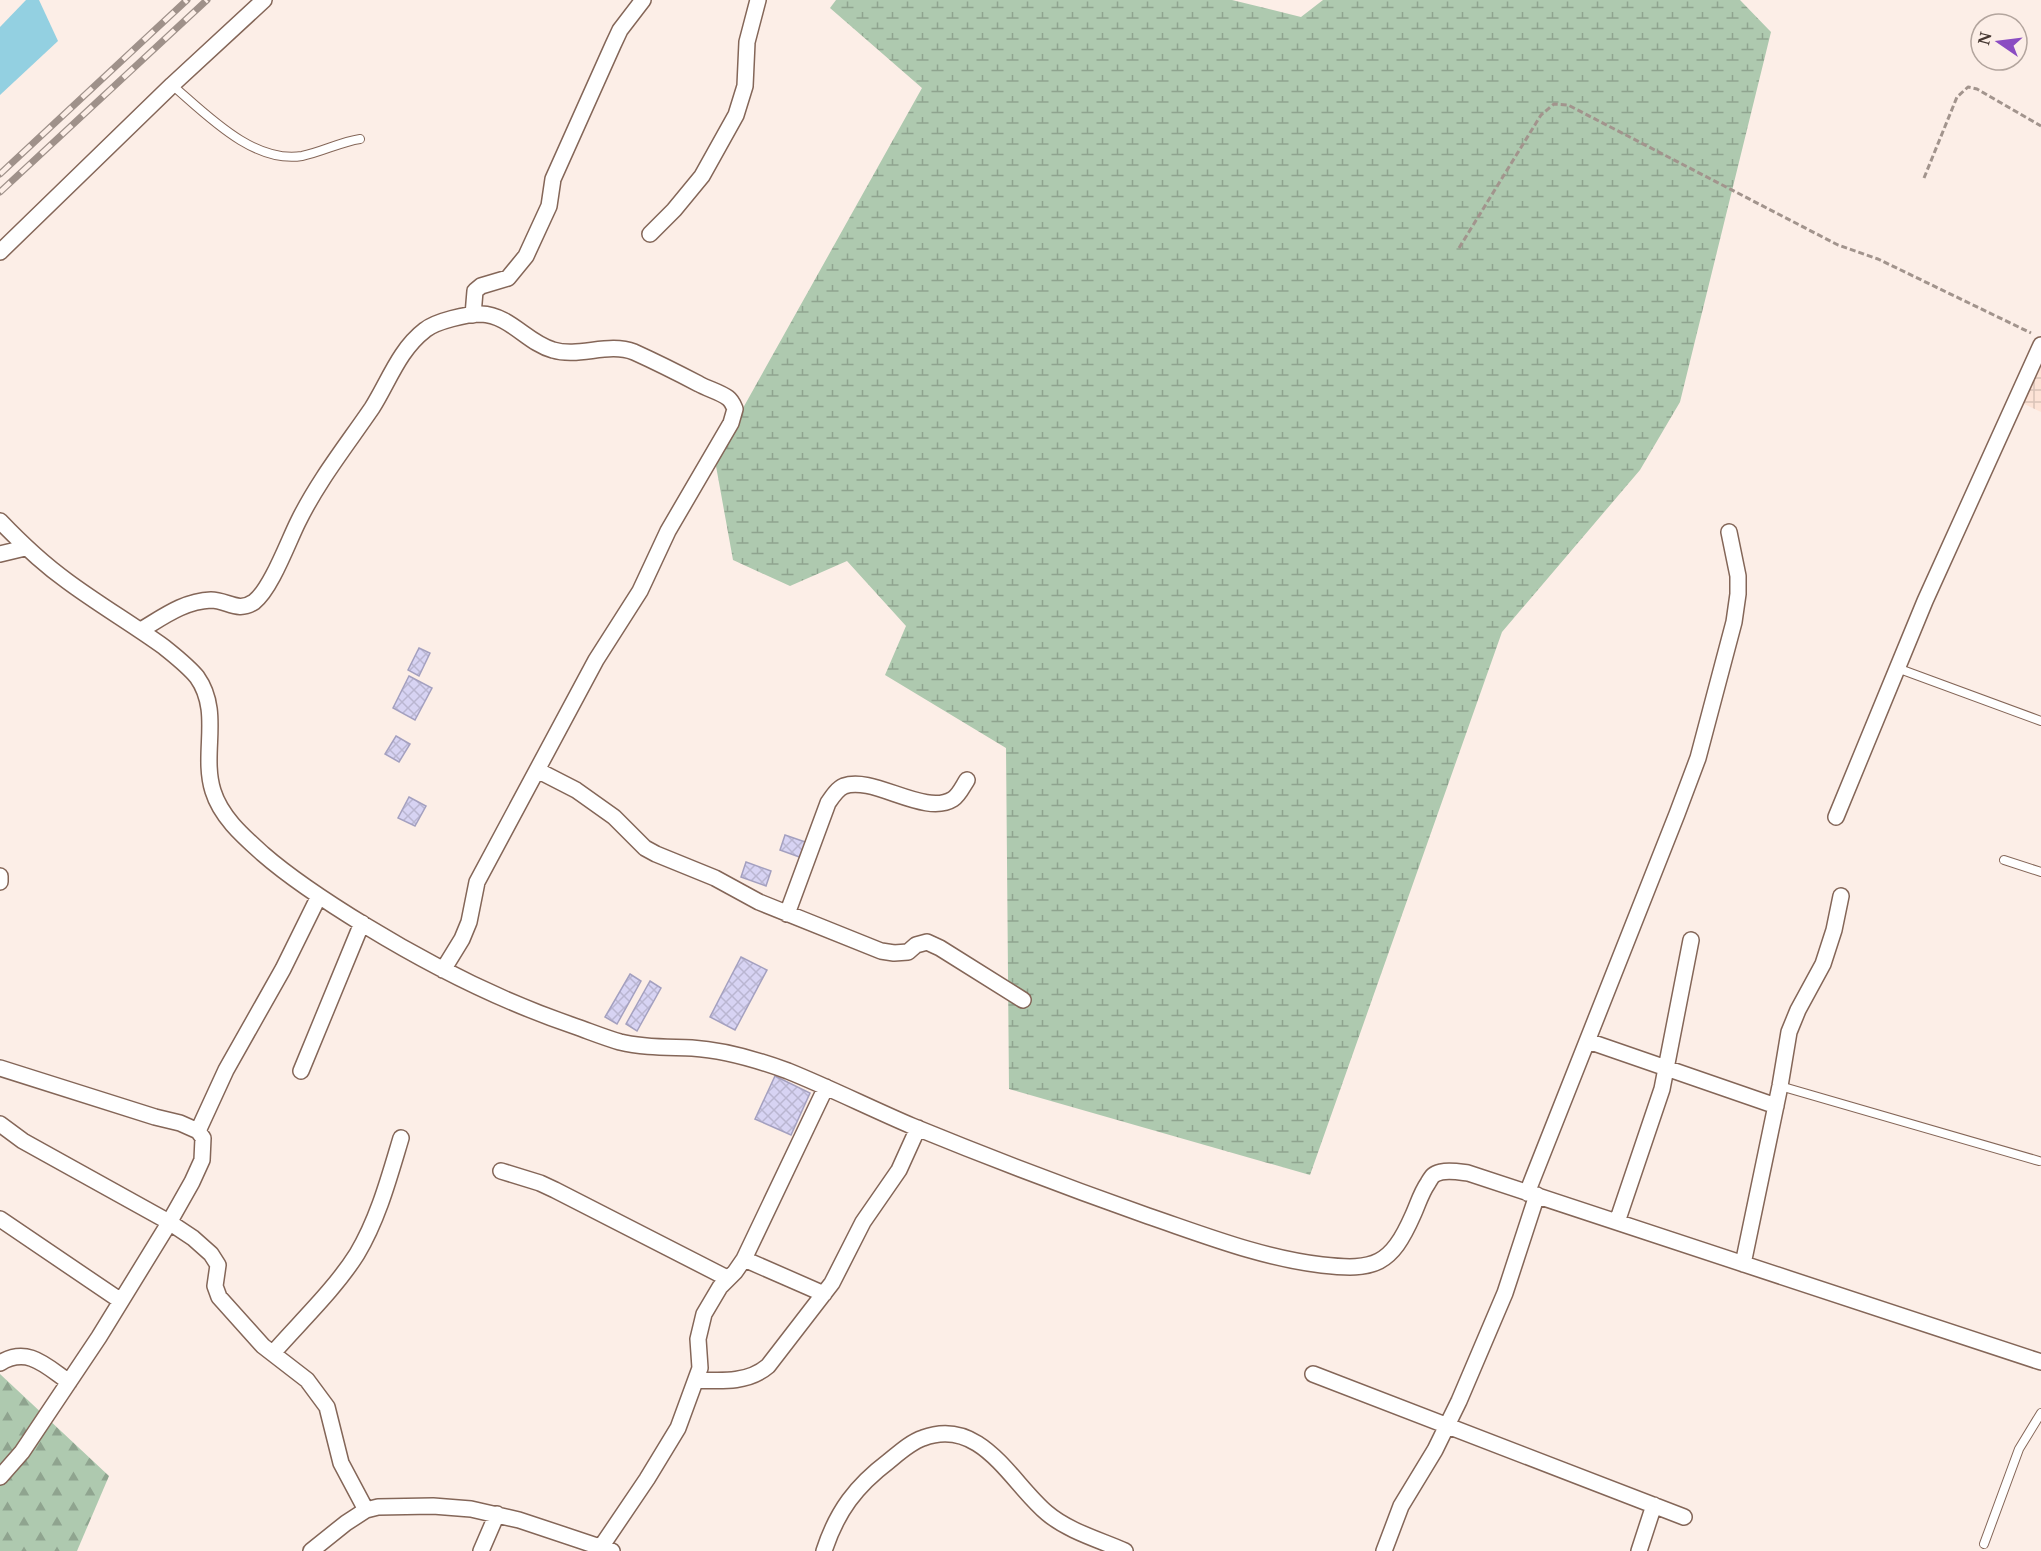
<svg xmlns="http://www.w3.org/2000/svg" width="2041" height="1551" viewBox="0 0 2041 1551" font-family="'Noto Serif',serif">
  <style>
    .industrial { fill: url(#industrial-grid) }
    .forest { fill: url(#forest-firs) }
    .wetland { fill: url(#wetland-marsh) }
    .water { fill: #93d0e1 }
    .building { fill: url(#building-cross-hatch); stroke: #a4a0bf; stroke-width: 1.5 }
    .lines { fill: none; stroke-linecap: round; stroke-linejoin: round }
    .service-casing { stroke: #846658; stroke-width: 10 }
    .minor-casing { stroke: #846658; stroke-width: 18 }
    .path { stroke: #a2948d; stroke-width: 3; stroke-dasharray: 6 3; stroke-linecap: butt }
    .service { stroke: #fff; stroke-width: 8 }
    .minor { stroke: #fff; stroke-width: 15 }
    .rail-casing { stroke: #9f918a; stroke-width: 7 }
    .rail { stroke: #fceee7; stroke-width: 4.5; stroke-dasharray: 14; stroke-linecap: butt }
  </style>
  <defs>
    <pattern id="industrial-grid" width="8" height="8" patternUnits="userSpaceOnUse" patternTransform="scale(1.5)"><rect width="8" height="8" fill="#fde3d6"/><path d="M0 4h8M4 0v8" fill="none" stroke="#dac3b8"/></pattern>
    <pattern id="forest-firs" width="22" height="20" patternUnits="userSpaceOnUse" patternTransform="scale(1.5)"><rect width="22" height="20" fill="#aec9af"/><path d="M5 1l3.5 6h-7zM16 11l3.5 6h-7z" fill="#8fa48f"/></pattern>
    <pattern id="wetland-marsh" width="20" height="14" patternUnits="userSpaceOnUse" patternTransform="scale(1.5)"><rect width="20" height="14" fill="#aec9af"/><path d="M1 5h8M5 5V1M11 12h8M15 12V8" fill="none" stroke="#8fa48f"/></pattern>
    <pattern id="building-cross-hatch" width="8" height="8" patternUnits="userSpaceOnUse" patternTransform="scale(1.5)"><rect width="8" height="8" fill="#d7d3f3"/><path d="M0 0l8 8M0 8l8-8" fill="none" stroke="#bab6d1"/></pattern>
  </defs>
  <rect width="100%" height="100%" fill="#fceee7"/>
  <path class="industrial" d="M2041 361V412L2020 402Z"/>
  <path class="forest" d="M0 1374 109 1476 77 1551H0Z"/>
  <path class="wetland" d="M836 0H1232L1301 17 1323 0H1740L1771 32 1680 402 1640 470 1502 632 1310 1175 1009 1089 1006 748 885 675 906 626 847 561 790 586 733 560 716 466 738 417 922 88 830 8Z"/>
  <path class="water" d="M26 0H39L58 41 0 95V27Z"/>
  <path class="building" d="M419 648 430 653 419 676 408 670Z
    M409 676 432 688 415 720 393 708Z
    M396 736 410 744 399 762 385 754Z
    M409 797 426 806 415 826 398 818Z
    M785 835 811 844 805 859 780 850Z
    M746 862 771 871 766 886 741 877Z
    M741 957 767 970 735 1030 710 1017Z
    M630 974 641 981 617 1024 605 1017Z
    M650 981 661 988 637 1031 626 1024Z
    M775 1076 810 1093 791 1135 755 1119Z"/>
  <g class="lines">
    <g class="service-casing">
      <path id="service" d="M172 85C206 114 253 164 302 156 322 152 340 142 360 139
        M1897 668 2041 721
        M2004 860 2041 872
        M1780 1086 2039 1161
        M1984 1544 2019 1449 2041 1413"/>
    </g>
    <g class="minor-casing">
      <path id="minor" d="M650 234 674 210 702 176 736 115 745 86 747 42 758 0
        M0 252 172 85 264 0
        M473 315 475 291 481 286 508 278 526 256 549 206 553 179 613 45 620 30 643 0
        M0 521C21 543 42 563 67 581 98 604 132 624 164 647 175 656 188 666 197 677 222 712 201 753 213 791 221 817 243 836 263 854 294 881 330 904 366 926 433 967 503 1002 577 1027 591 1032 606 1038 620 1042 644 1048 668 1047 692 1048 724 1050 758 1060 788 1071 830 1088 870 1108 912 1126 990 1158 1069 1188 1148 1216 1204 1235 1262 1258 1322 1265 1375 1271 1391 1265 1413 1215 1418 1204 1421 1193 1428 1183 1432 1176 1433 1174 1441 1172 1450 1170 1460 1172 1468 1173L2041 1362
        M0 554 25 548
        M141 630C163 617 184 601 211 600 227 600 238 613 254 602 271 589 288 542 298 522 318 481 346 446 372 408 389 381 399 350 425 330 436 321 467 314 481 314 510 315 527 343 553 350 579 358 608 342 634 352 656 362 678 373 699 384 708 389 720 392 728 398 732 401 733 404 735 409L731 423 668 531 640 591 596 660 477 882 469 922 462 939 443 970
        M537 770 576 790 614 817 645 848 656 854 715 878 759 902 881 951 894 953 908 952 916 945 927 942 940 948 1023 1000
        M1836 817 1925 601 2041 345
        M0 876V882
        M787 914 828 803C832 797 837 789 844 786 873 775 925 817 953 799 959 795 963 786 967 780
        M1588 1041 1776 1106
        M0 1068 155 1117 180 1123 198 1131 203 1138 202 1160 192 1182 166 1228 99 1337 22 1452 0 1477
        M301 1071 362 923
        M0 1124 23 1141 169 1222 193 1238 211 1254 218 1265 215 1286 219 1297 263 1346 307 1380 327 1407 341 1463 366 1510
        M198 1131 226 1070 283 969 319 896
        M501 1171 540 1183 555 1190 727 1278
        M1527 1193 1677 814 1698 758 1734 622 1738 594V576L1729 532
        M0 1219 121 1301
        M1617 1222 1662 1089 1691 940
        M744 1259 824 1294
        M1743 1264 1780 1086 1789 1032 1798 1010 1823 964 1834 930 1841 896
        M273 1353C300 1322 335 1289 357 1254 378 1219 389 1178 401 1138
        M0 1363C28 1346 46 1366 69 1382
        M1313 1374 1684 1517
        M697 1380C722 1381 748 1383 768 1366L832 1283 863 1222 899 1170 918 1128
        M601 1547 647 1479 678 1428 700 1368 698 1339 704 1314 720 1287 735 1272 744 1259 826 1087
        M311 1551 346 1523 366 1510 378 1507 433 1506 471 1509 519 1520 612 1551
        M481 1551 497 1514
        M824 1551C837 1511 856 1486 889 1461 900 1452 911 1442 923 1438 981 1416 1011 1483 1047 1513 1068 1531 1100 1540 1125 1551
        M1384 1551 1401 1506 1435 1450 1459 1401 1505 1293 1537 1195
        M1639 1551 1654 1505"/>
    </g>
    <path class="path" d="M1924 178 1957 97 1968 87 1977 89 2041 126
      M1459 248 1541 115 1554 104 1568 105 1838 245 1878 259 2031 333"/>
    <use href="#service" class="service"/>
    <use href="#minor" class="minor"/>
    <g class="rail-casing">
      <path id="rail" d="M0 174 187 0
        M0 192 207 0"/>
    </g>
    <use href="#rail" class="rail"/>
  </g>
  <g transform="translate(1999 42) rotate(284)"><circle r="28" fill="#fceee7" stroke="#b3a59e" stroke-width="1.5"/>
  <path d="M0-4.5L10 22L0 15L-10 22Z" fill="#8b4cc2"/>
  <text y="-9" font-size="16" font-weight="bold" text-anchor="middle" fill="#453731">N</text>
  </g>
</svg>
